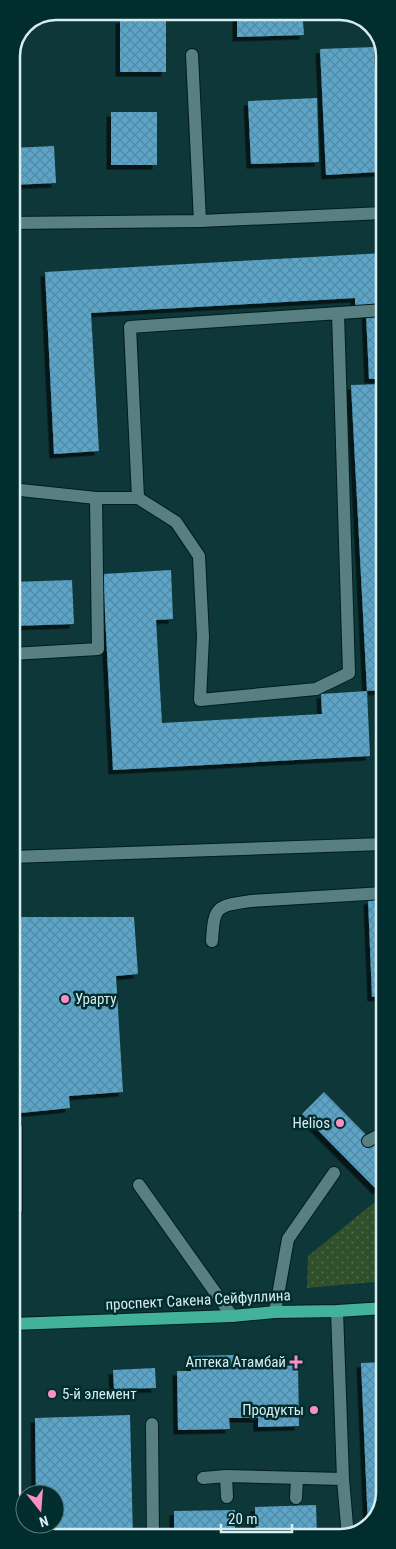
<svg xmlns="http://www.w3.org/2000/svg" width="396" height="1549" viewBox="0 0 396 1549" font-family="'Roboto Condensed',sans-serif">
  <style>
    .grass { fill: url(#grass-dots) }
    .building { fill: url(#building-cross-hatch); filter: url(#shadow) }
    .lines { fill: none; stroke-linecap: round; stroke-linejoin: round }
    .lane-casing { stroke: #001d1f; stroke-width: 14 }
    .street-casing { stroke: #001d1f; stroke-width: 14 }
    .primary-casing { stroke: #001d1f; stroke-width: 14 }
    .lane { stroke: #588083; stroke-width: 12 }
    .street { stroke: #588083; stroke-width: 12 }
    .primary { stroke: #42b29b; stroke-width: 12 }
    .poi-dot { fill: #fb8fc4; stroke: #012d2f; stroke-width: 2 }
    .labels { text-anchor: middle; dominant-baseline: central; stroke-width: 5; stroke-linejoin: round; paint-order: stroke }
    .poi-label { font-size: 15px; fill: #d8edef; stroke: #012d2f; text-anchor: end }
    .street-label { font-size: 15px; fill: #d8edef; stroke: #012d2f }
    .rim { fill: none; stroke: #d8edef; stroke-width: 2.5 }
  </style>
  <defs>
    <pattern id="grass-dots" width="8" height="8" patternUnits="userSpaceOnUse" patternTransform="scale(1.25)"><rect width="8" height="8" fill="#30502c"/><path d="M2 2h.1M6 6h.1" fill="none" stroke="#4d6a4b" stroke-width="1.8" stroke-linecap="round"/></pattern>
    <pattern id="building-cross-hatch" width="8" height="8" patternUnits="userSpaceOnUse" patternTransform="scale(1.25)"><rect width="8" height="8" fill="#5ca5c8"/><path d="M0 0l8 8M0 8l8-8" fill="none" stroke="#5489a2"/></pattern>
    <filter id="shadow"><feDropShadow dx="-4.5" dy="4.5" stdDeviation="0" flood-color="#0009"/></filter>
  </defs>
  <rect width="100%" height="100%" fill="#0d3739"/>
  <path class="grass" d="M385 1194V1281L307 1288 308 1256Z"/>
  <path class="building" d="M237 11 295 12V21H303L304 35 237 37Z
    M120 19H166V72H120Z
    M374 47 379 172 326 175 320 49Z
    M317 98 319 162 251 164 248 101Z
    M111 112H157V165H111Z
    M54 146 56 183 11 185V148Z
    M384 253V308L355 310V298L91 313 99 451 54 454 45 272Z
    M384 312V379H369L366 313Z
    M384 384V690L367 691 351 385Z
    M171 570 173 619 156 620 162 723 322 714 321 694 367 691 370 756 113 770 103 574Z
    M72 580 74 624 12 626V582Z
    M384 899V996L372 997 368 900Z
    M21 917H134L138 974 116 976 123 1092 69 1096 70 1108 21 1113 12 1023V946L20 948Z
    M324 1092 385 1154V1183L377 1190 302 1114Z
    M237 1355V1367L298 1365 299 1426 258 1427V1418H229L230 1429 178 1430 177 1371H191V1356Z
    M385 1362V1494L374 1522 368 1526 361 1363Z
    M155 1368 156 1388 114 1389 113 1370Z
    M130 1415 133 1537H50L37 1531V1524H55V1494H36L35 1418Z
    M316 1505 317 1537H256L255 1507Z
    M235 1510V1537H174V1511Z"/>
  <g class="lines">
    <g class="lane-casing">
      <path id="lane" d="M192 55 200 221
        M11 489 96 498
        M138 498 176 522 199 556 203 637 200 700 316 689 349 673 338 313
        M12 654 98 649 96 498H138L130 327 384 310
        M12 857 384 844
        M212 941C214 906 216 906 251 901L384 893
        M12 1114 16 1128V1210
        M368 1141 385 1132
        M139 1185 232 1316
        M337 1311 343 1479 348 1537
        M275 1312 288 1239 334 1173
        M152 1424 153 1537
        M226 1476 227 1497
        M203 1478 226 1476 343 1479
        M296 1498 297 1479"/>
    </g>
    <g class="street-casing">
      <path id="street" d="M11 223 200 221 384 213"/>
    </g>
    <g class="primary-casing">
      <path id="primary" d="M12 1324 232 1316 275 1312 337 1311 385 1308"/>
    </g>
    <use href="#lane" class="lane"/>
    <use href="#street" class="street"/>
    <use href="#primary" class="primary"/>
  </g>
  <g class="poi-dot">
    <circle cx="65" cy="999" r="5"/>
    <circle cx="340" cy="1123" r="5"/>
    <path d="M293.5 1354.5h5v5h5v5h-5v5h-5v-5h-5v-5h5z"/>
    <circle cx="52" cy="1394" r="5"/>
    <circle cx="314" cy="1410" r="5"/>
  </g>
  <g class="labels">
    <g class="poi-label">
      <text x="75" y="999" text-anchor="start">Урарту</text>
      <text x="330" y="1123">Helios</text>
      <text x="286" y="1362">Аптека Атамбай</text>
      <text x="62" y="1394" text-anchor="start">5-й элемент</text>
      <text x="304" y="1410">Продукты</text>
    </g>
    <g class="street-label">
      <text transform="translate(198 1300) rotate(-3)">проспект Сакена Сейфуллина</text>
    </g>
  </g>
  <path d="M0 0H396V1549H0ZM56 20H340A36 36 0 0 1 376 56V1493A36 36 0 0 1 340 1529H56A36 36 0 0 1 20 1493V56A36 36 0 0 1 56 20Z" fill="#012d2f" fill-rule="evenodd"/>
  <path class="rim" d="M56 20H340A36 36 0 0 1 376 56V1493A36 36 0 0 1 340 1529H56A36 36 0 0 1 20 1493V56A36 36 0 0 1 56 20Z"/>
  <g transform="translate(40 1509) rotate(163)"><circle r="24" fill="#012d2f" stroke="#577a7c"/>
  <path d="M0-4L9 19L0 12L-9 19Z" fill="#fb8fc4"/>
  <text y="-8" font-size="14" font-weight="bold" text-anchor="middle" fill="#d8edef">N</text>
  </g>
  <path d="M221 1524v8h71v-8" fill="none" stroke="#d8edef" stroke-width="2.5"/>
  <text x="228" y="1524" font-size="15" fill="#d8edef" stroke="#012d2f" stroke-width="4" paint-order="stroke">20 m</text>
</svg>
